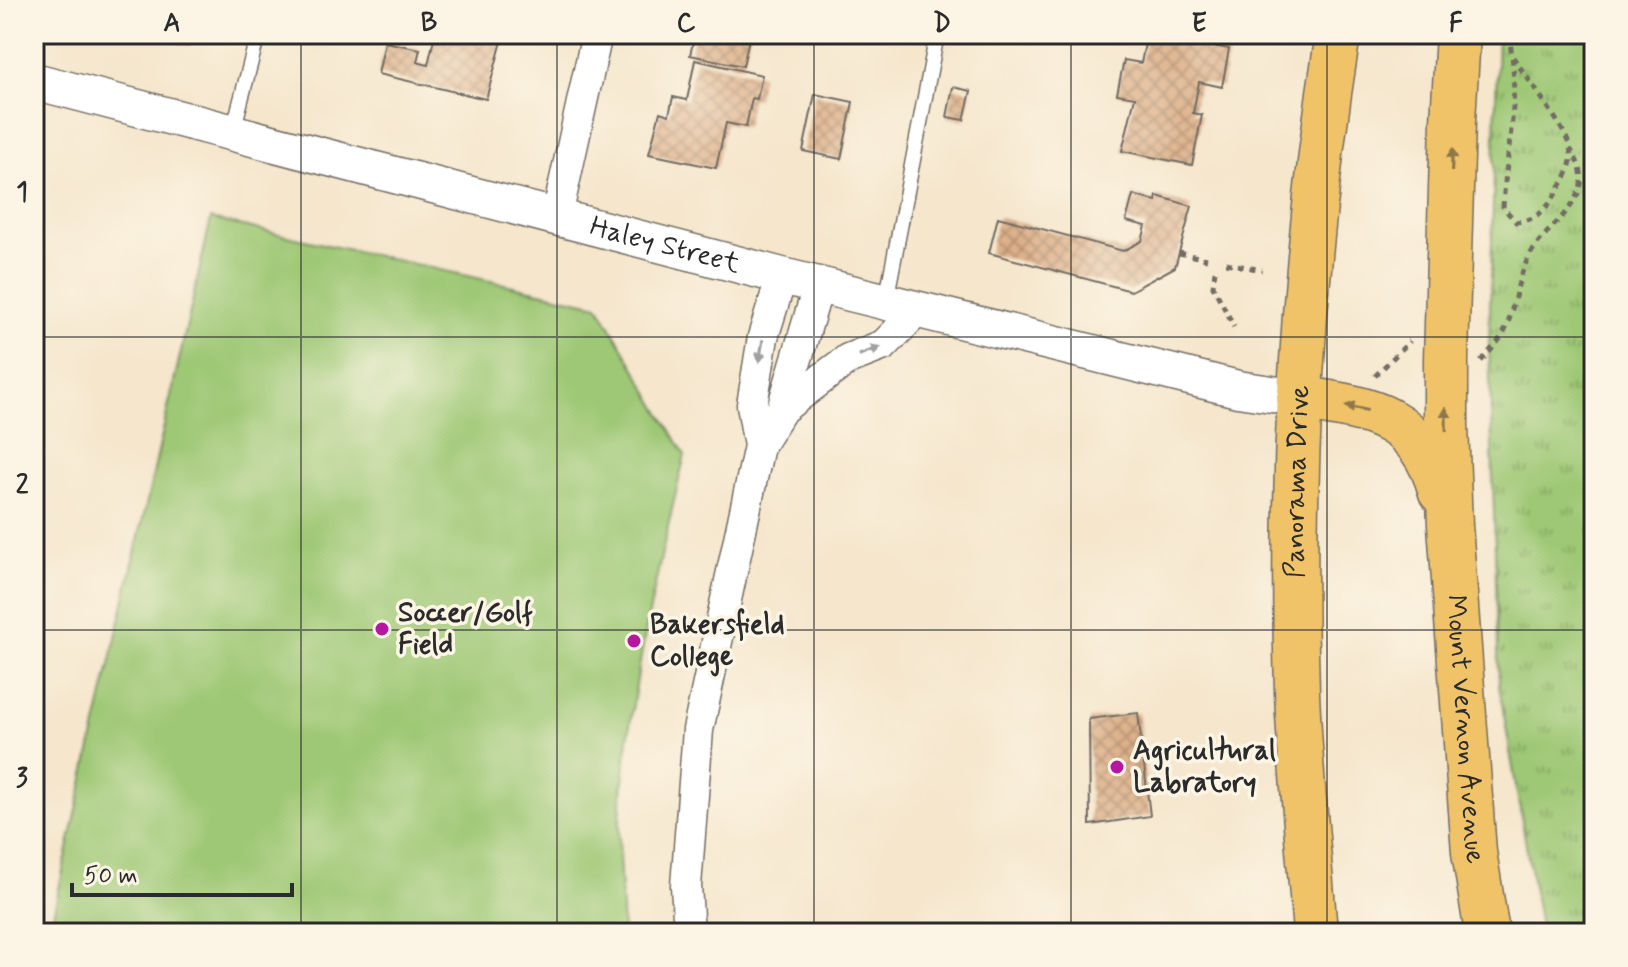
<svg xmlns="http://www.w3.org/2000/svg" width="1628" height="967" viewBox="0 0 1628 967" font-family="Mynerve,sans-serif">
  <style>
    .grass { fill: url(#grass-tufts); stroke: #647a50; stroke-width: 2 }
    .park { fill: #9ec874; stroke: #647a50; stroke-width: 2 }
    .building { fill: url(#building-cross-hatch) }
    .lines { fill: none; stroke-linecap: round; stroke-linejoin: round }
    .service-casing { stroke: #726c63; stroke-width: 17 }
    .minor-casing { stroke: #726c63; stroke-width: 33 }
    .tertiary-casing { stroke: #726c63; stroke-width: 39 }
    .primary-casing { stroke: #726c63; stroke-width: 47 }
    .motorway-casing { stroke: #726c63; stroke-width: 47 }
    .path { stroke: #726c63; stroke-width: 5; stroke-dasharray: 6 6; stroke-linecap: butt }
    .service { stroke: #fff; stroke-width: 14 }
    .minor { stroke: #fff; stroke-width: 30 }
    .tertiary { stroke: #fff; stroke-width: 36 }
    .primary { stroke: #f0c369; stroke-width: 44 }
    .motorway { stroke: #f0c369; stroke-width: 44 }
    .oneway { fill: #8e774a }
    .oneway2 { fill: #a0a0a0 }
    .grid { fill: none; stroke: #2b2b2b; stroke-width: 2; stroke-opacity: 0.55 }
    .poi-dot { fill: #b5179e; stroke: #fcf5e5; stroke-width: 3 }
    .labels { text-anchor: middle; dominant-baseline: central; stroke-width: 7; stroke-linejoin: round; paint-order: stroke }
    .street-label { font-size: 28px; fill: #2b2b2b; stroke: #fcf5e5 }
    .poi-label { font-size: 28px; font-weight: bold; fill: #2b2b2b; stroke: #fcf5e5; text-anchor: start }
    .neatline { fill: none; stroke: #2b2b2b; stroke-width: 3 }
    .grid-label { font-size: 26px; text-anchor: middle; font-weight: bold; fill: #2b2b2b }
  </style>
  <defs>
    <pattern id="grass-tufts" width="24" height="20" patternUnits="userSpaceOnUse" patternTransform="scale(2)"><rect width="24" height="20" fill="#9ec874"/><path d="M3 7l-1-3M5 7V3M7 7l1-3M15 17l-1-3M17 17v-4M19 17l1-3" fill="none" stroke="#81a35f"/></pattern>
    <pattern id="building-cross-hatch" width="8" height="8" patternUnits="userSpaceOnUse" patternTransform="scale(2)"><rect width="8" height="8" fill="#ddb089"/><path d="M0 0l8 8M0 8l8-8" fill="none" stroke="#b38f70"/></pattern>
  </defs>
  <rect width="100%" height="100%" fill="#fcf5e5"/>
  <filter id="ink" filterUnits="userSpaceOnUse"><feTurbulence type="fractalNoise" baseFrequency=".0125" numOctaves="2"/><feDisplacementMap in="SourceGraphic" scale="16" xChannelSelector="R" yChannelSelector="G"/><feConvolveMatrix kernelMatrix="1 2 1 2 8 2 1 2 1" color-interpolation-filters="sRGB"/></filter>
  <filter id="wash" filterUnits="userSpaceOnUse"><feTurbulence type="fractalNoise" baseFrequency=".006" numOctaves="4" result="noise"/><feDisplacementMap in="SourceGraphic" scale="32" xChannelSelector="R" yChannelSelector="G"/><feGaussianBlur stdDeviation="1.8" result="paint"/><feColorMatrix in="noise" values="0 0 0 0 0 0 0 0 0 0 0 0 0 0 0 0 0 1.4 0 .05"/><feComposite in="paint" operator="in"/></filter>
  <g filter="url(#wash)">
    <rect width="100%" height="100%" fill="#f5e6cc"/>
    <path class="grass" d="M1498 34H1594V933H1541L1499 686 1489 342Z"/>
    <path class="park" d="M211 219 598 305 685 455C656 574 629 694 620 817 617 855 622 895 623 933H49Z"/>
    <g id="blocks">
      <path class="building" d="M147 34H191L188 46Z
        M435 34H504L486 99 378 74 385 42 420 49 417 62 428 65Z
        M695 34H750L743 66 690 55Z
        M1147 34 1229 49 1222 87 1199 82 1193 113 1202 115 1192 165 1122 151 1135 97 1117 94 1124 60 1141 63Z
        M695 60 762 75 757 99 752 98 746 127 726 123 716 168 649 154 660 112 669 115 673 97 687 100Z
        M953 87 971 91 964 120 947 117Z
        M815 94 853 102 841 159 803 151Z
        M1133 195 1156 201 1157 196 1192 206 1175 267 1131 291 989 253 998 217 1123 251 1142 241 1146 226 1126 221Z
        M1138 713 1150 816 1090 825 1089 719Z"/>
    </g>
  </g>
  <g filter="url(#ink)">
    <use href="#blocks" fill-opacity="0" stroke="#726c63" stroke-width="2"/>
    <g class="lines">
      <g class="service-casing">
        <path id="service" d="M233 131 258 34
          M886 301 937 34"/>
      </g>
      <g class="minor-casing">
        <path id="minor" d="M557 216 597 34
          M782 409 848 359 884 345 918 310
          M759 446 752 405 763 337 782 276
          M689 933 686 886 698 730 759 446 782 409 819 284"/>
      </g>
      <g class="tertiary-casing">
        <g id="tertiary">
          <path id="s1" d="M34 81 782 276 1238 389 1299 398"/>
        </g>
      </g>
      <g class="primary-casing">
        <g id="primary">
          <path id="s2" d="M1315 933C1309 853 1300 772 1297 692 1290 471 1303 252 1338 34"/>
        </g>
      </g>
      <g class="motorway-casing">
        <g id="motorway">
          <path id="s3" d="M1458 34 1453 121 1446 359V426L1450 525 1474 852 1487 933"/>
          <path d="M1299 398C1369 409 1419 414 1441 492"/>
        </g>
      </g>
      <path class="path" d="M1508 34C1522 91 1506 150 1503 207L1516 222C1534 221 1546 211 1555 195 1563 182 1575 165 1570 148 1565 126 1527 79 1513 57
        M1179 253 1207 259
        M1226 263 1262 270
        M1215 271 1213 286 1234 327
        M1481 361C1492 349 1505 336 1509 320 1516 296 1519 272 1533 250 1548 227 1573 213 1581 185 1584 172 1577 161 1571 150
        M1375 376 1410 341"/>
      <use href="#service" class="service"/>
      <use href="#minor" class="minor"/>
      <use href="#tertiary" class="tertiary"/>
      <use href="#primary" class="primary"/>
      <use href="#motorway" class="motorway"/>
    </g>
    <defs><path id="oneway-solid" d="M-6-.8H1V-3.2L6.5 0L1 3.2V.8H-6Z" transform="scale(2)"/></defs>
    <g class="oneway">
      <use href="#oneway-solid" transform="translate(1452 160) rotate(-88)"/>
      <use href="#oneway-solid" transform="translate(1356 408) rotate(-168)"/>
      <use href="#oneway-solid" transform="translate(1446 419) rotate(-91)"/>
    </g>
    <g class="oneway2">
      <use href="#oneway-solid" transform="translate(761 351) rotate(99)"/>
      <use href="#oneway-solid" transform="translate(870 351) rotate(-21)"/>
    </g>
  </g>
  <path class="grid" d="M301 34V933M557 34V933M814 34V933M1071 34V933M1327 34V933M34 337H1594M34 630H1594"/>
  <g class="poi-dot">
    <circle cx="382" cy="629" r="8"/>
    <circle cx="634" cy="641" r="8"/>
    <circle cx="1117" cy="767" r="8"/>
  </g>
  <g class="labels">
    <g class="street-label">
      <text stroke="none"><textPath href="#s1" startOffset="652">Haley Street</textPath></text>
      <text stroke="none"><textPath href="#s2" startOffset="452">Panorama Drive</textPath></text>
      <text stroke="none"><textPath href="#s3" startOffset="696">Mount Vernon Avenue</textPath></text>
    </g>
    <g class="poi-label">
      <text x="398" y="613">Soccer/Golf<tspan x="398" dy="32">Field</tspan></text>
      <text x="650" y="625">Bakersfield<tspan x="650" dy="32">College</tspan></text>
      <text x="1133" y="751">Agricultural<tspan x="1133" dy="32">Labratory</tspan></text>
    </g>
  </g>
  <rect width="1628" height="967" fill="none" stroke="#fcf5e5" stroke-width="88"/>
  <path d="M72 883v12h220v-12" fill="none" stroke="#2b2b2b" stroke-width="4"/>
  <text x="84" y="883" font-size="24" fill="#2b2b2b" stroke="#fcf5e5" stroke-width="6" paint-order="stroke">50 m</text>
  <rect x="44" y="44" width="1540" height="879" class="neatline"/>
  <g class="grid-label">
    <text x="172" y="31">A</text>
    <text x="429" y="31">B</text>
    <text x="686" y="31">C</text>
    <text x="942" y="31">D</text>
    <text x="1199" y="31">E</text>
    <text x="1456" y="31">F</text>
    <text x="22" y="200">1</text>
    <text x="22" y="493">2</text>
    <text x="22" y="786">3</text>
  </g>
</svg>
